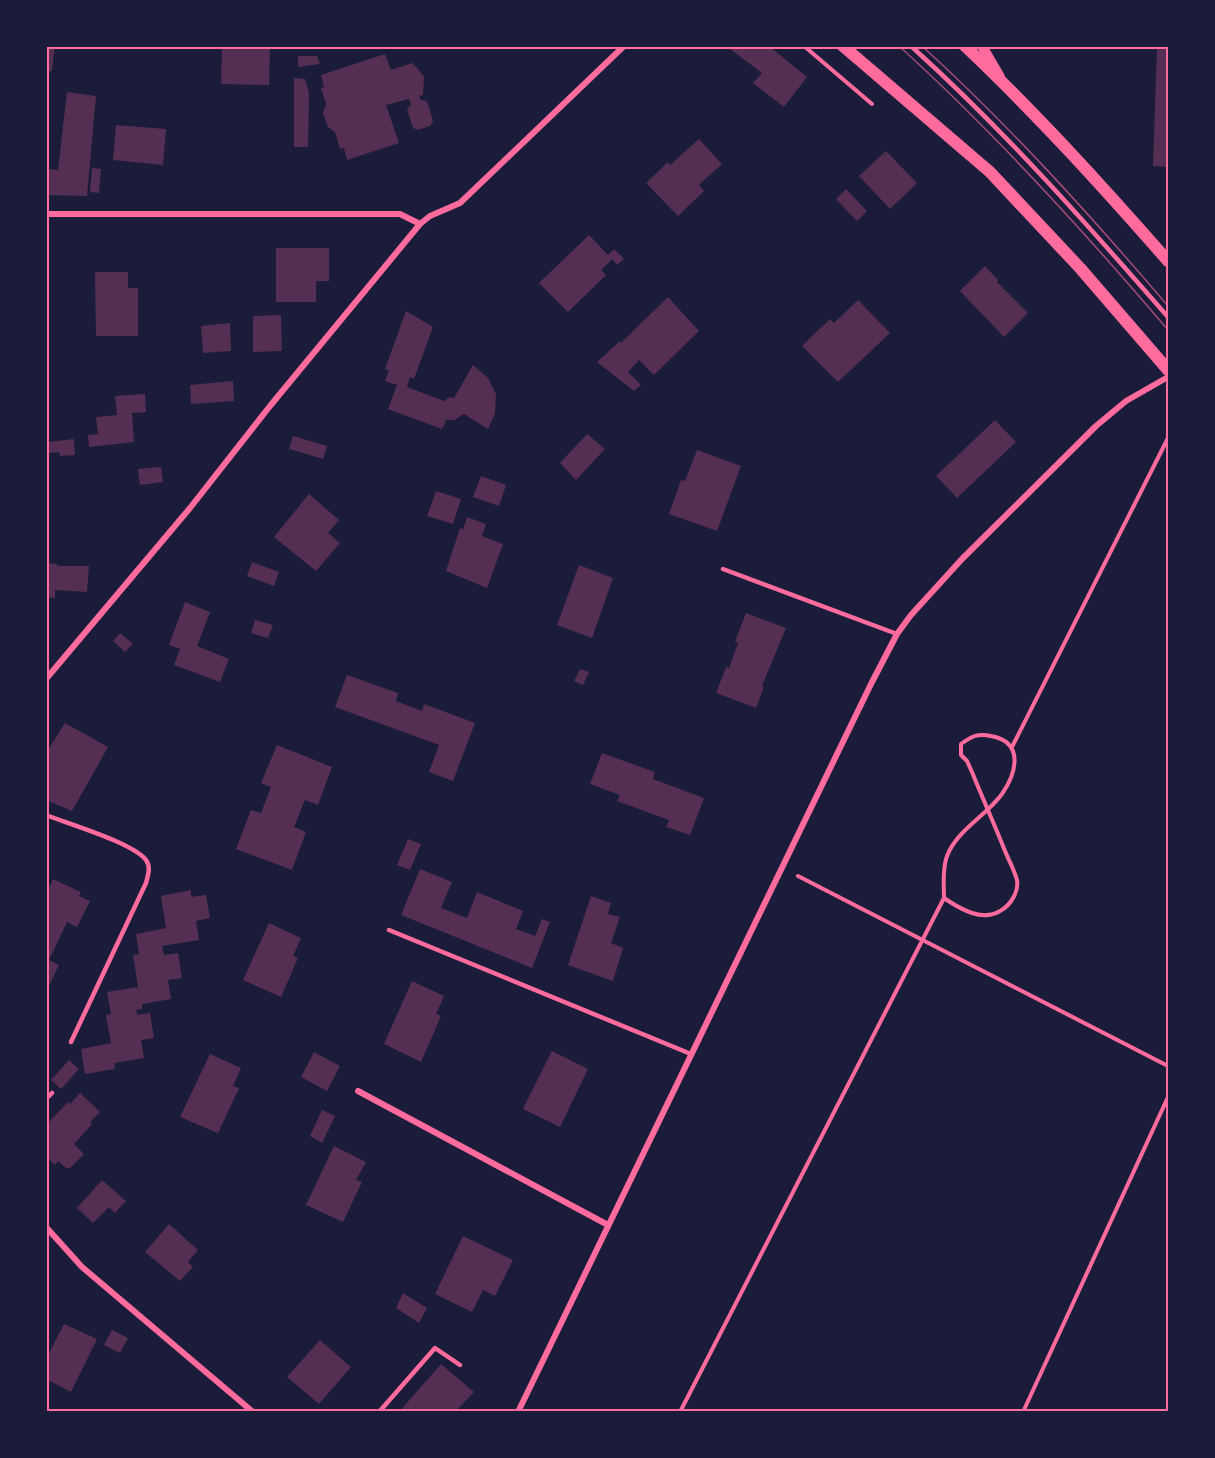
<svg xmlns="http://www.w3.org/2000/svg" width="1215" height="1458" viewBox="0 0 1215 1458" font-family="Inter,sans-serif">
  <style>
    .building { fill: #542f53 }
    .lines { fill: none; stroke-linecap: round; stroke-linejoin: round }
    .path { stroke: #ff6b9d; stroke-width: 4 }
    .service { stroke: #ff6b9d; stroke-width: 4.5 }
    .minor { stroke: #ff6b9d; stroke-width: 6 }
    .tertiary { stroke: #ff6b9d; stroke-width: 10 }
    .secondary { stroke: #ff6b9d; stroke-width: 12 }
    .tram { stroke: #a44b75; stroke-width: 1.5 }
    .neatline { fill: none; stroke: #ff6b9d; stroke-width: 2 }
  </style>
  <rect width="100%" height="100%" fill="#1b1b3a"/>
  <path class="building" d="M46 46H55L52 71 46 72Z
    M222 46H270L269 85 221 84Z
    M726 46H769L807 77 784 107 753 83 762 73Z
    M1157 48 1168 49V167L1153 166Z
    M385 54 391 70 412 63 419 70 424 77 423 95 419 96 421 100 427 101 433 121 430 126 418 130 413 128 407 109 411 104 409 99 386 105 399 143 347 160 344 148 340 149 335 132 328 127 323 113 326 104 321 88 324 87 321 75Z
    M298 56H317L320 64 298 67Z
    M294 78 305 79 309 93 308 147H294Z
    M67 92 96 96 87 196 48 195 49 169 58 170Z
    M116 125 166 129 163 165 113 160Z
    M699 139 722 164 699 185 704 191 678 216 646 183 668 162 670 165Z
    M886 151 917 183 890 209 859 176Z
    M92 168 101 169 99 193 90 192Z
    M846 189 867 211 857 221 836 199Z
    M589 235 608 255 614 249 624 259 617 265 612 259 601 270 606 275 568 312 539 283Z
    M276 248H329V281H316V302H276Z
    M985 266 998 280 997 282 1028 313 1004 337 960 291Z
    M95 272H128V288H138V336H96Z
    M668 297 699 331 654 375 639 360 628 372 641 385 634 391 597 362 620 341 621 343Z
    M858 300 890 333 838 382 802 346 830 319 834 323Z
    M406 311 433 327 414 379 410 377 407 387 444 401 450 397 454 398 473 365 488 378 496 394 495 414 488 429 464 414 454 420H446L442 429 388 409 397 385 385 381 389 370 385 369Z
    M281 315 282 351 253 352V316Z
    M230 323 231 351 203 353 201 326Z
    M233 381 234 401 191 404 190 385Z
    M145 394 146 412 132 413 134 442 89 447 88 435 98 434 96 417 117 415 115 396Z
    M995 420 1016 442 957 498 936 476Z
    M587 434 605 449 576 480 560 463Z
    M293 436 327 446 323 459 289 449Z
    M74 439 75 455 60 456 59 452 49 453 47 442Z
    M697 450 741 466 717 531 669 514 681 480 685 481Z
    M161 467 163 482 140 485 138 469Z
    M481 476 506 485 499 506 473 497Z
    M436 491 461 499 453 524 427 516Z
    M309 494 339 520 328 533 340 543 316 571 274 537Z
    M467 517 486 524 482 536 503 544 487 588 446 571 460 528 463 529Z
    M252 562 279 572 274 586 247 576Z
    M46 563 57 564V566H89L87 592 55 590V598L46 597Z
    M579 565 613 578 592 638 557 625Z
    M185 602 210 612 197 646 229 659 220 682 174 665 180 649 169 645Z
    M746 613 786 628 762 686 764 687 756 708 716 693 726 667 729 668 738 643 735 642Z
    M255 620 273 625 268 638 251 633Z
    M120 633 133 644 125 652 113 641Z
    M580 669 589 672 583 685 574 681Z
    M347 675 398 693 396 701 422 711 424 704 475 723 453 781 429 772 439 745 335 707Z
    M65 723 108 747 72 811 46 800V753Z
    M277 745 332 767 318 805 305 800 294 827 306 832 292 870 236 849 251 810 261 813 271 787 261 783Z
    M602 753 655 772 653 779 704 798 690 835 666 827 669 820 617 801 620 795 590 784Z
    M408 839 421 844 410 870 397 865Z
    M420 869 452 882 441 908 467 918 477 892 523 911 516 929 535 936 542 919 550 922 532 968 401 915Z
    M53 879 81 892 79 896 90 901 77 927 67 922 49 960 59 965 49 986 46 985V894Z
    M191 890V897L206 895 210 918 196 921 199 940 162 946 164 955 178 953 182 978 168 980 171 999 142 1004V1009L136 1010 137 1015 150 1013 154 1038 141 1040 144 1058 114 1063 115 1069 85 1074 81 1049 111 1043 106 1015 111 1014 107 992 138 987 133 955 139 954 136 934 166 928 161 896Z
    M591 896 611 903 608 914 620 917 611 943 623 948 613 981 568 965Z
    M269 923 301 938 293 956 298 958 281 997 243 980Z
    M412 981 444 996 436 1014 441 1016 421 1062 384 1044Z
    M552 1051 588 1069 560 1127 523 1109Z
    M314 1052 340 1066 327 1091 301 1077Z
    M210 1054 241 1068 233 1086 239 1088 218 1133 180 1117Z
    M69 1060 79 1069 61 1089 51 1080Z
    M80 1093 100 1112 90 1122 92 1124 74 1144 84 1154 70 1168H66L58 1161 55 1165 46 1157V1125L68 1102 70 1104Z
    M322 1110 335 1116 322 1143 310 1136Z
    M334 1146 366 1162 356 1180 362 1182 343 1222 306 1205Z
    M102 1180 126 1201 115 1213 109 1207 93 1223 77 1208Z
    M169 1224 198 1250 188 1262 193 1267 180 1281 145 1252Z
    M463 1236 513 1260 495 1296 483 1290 472 1312 435 1294Z
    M403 1293 427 1308 419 1323 396 1308Z
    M64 1324 97 1339 71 1392 46 1379V1359Z
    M112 1330 128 1338 120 1353 104 1345Z
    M320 1340 351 1367 319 1404 287 1377Z
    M441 1364 474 1392 455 1412H399Z"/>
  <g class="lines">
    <path class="path" d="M804 46 872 104
      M1012 747 1168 438
      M798 876 1168 1066
      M680 1412 944 898C944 885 942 869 947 856 957 830 986 816 1002 794 1017 772 1024 742 991 736 978 733 972 736 961 744V755L967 761 972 772C982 797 993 821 1003 846 1007 857 1014 869 1017 880 1019 892 1010 906 1000 911 982 922 960 909 944 898
      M1023 1412 1168 1097"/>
    <path class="service" d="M911 46C1004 130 1086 223 1168 317
      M723 569 897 634
      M46 815C69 824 133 843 146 860 151 867 148 875 146 883L71 1042
      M389 930 691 1054
      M46 1099 52 1093
      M379 1412 435 1348 460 1365"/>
    <path class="minor" d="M46 214H400L420 224
      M46 679 190 508 270 406 420 224 430 216 460 203 624 46
      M358 1091 608 1225
      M46 1227 82 1267 253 1412
      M518 1412 871 684 897 634 911 615 962 559 1096 426 1126 401 1168 377"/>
    <path class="tertiary" d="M982 46 1000 77"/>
    <path class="secondary" d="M843 46 990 172 1080 268 1168 370
      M965 46C1037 114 1103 187 1168 261"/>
    <path class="tram" d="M899 46C996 134 1084 231 1168 330
      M922 46C1011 127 1091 216 1168 306"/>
  </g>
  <rect width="1215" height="1458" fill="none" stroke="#1b1b3a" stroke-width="96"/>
  <rect x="48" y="48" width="1119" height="1362" class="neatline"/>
</svg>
